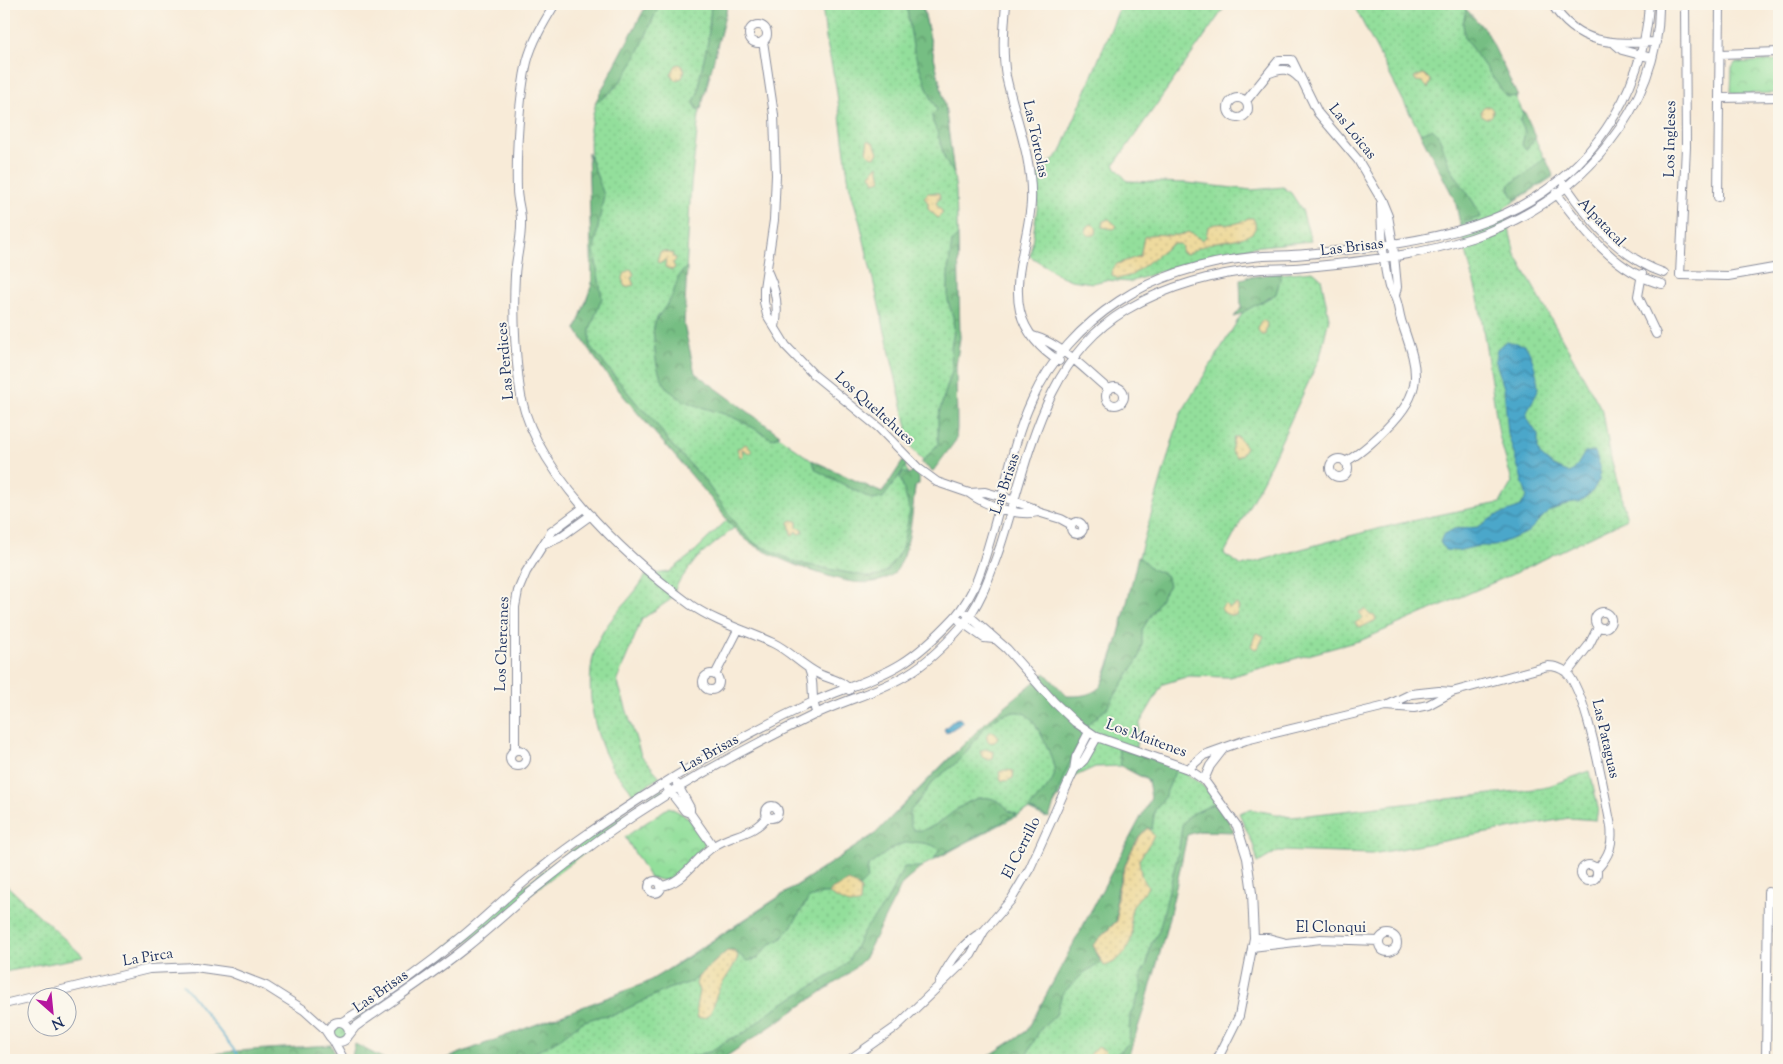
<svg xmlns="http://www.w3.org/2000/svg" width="1783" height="1064" viewBox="0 0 1783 1064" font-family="'Sorts Mill Goudy',serif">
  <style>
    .grass { fill: url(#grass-dots); stroke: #57877c }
    .forest { fill: url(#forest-crowns); stroke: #487670 }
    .sand { fill: url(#sand-dots); stroke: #84847e }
    .park { fill: url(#park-crowns); stroke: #57877c }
    .water { fill: url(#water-waves); stroke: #346b94 }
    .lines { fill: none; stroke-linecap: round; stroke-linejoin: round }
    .stream { stroke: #4ca7ca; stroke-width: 2 }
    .street-casing { stroke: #8a8d9b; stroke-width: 10 }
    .street { stroke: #fff; stroke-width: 8 }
    .labels { text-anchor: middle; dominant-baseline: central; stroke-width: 4; stroke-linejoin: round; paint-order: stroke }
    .street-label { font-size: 15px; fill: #1b2f5e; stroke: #fbf7ec }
  </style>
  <defs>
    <pattern id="grass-dots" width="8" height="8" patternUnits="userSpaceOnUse" patternTransform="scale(1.25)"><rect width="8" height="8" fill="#93df9b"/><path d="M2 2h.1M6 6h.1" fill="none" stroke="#7ec088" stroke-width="1.8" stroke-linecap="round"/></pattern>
    <pattern id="forest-crowns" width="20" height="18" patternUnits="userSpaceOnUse" patternTransform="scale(1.25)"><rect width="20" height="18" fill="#76be83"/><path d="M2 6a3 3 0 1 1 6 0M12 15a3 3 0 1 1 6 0" fill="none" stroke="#609b6e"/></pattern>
    <pattern id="sand-dots" width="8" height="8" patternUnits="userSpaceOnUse" patternTransform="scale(1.25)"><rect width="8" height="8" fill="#eeda9e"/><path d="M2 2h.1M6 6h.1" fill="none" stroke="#ccbb8a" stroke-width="1.8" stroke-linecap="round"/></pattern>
    <pattern id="park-crowns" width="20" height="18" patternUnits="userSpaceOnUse" patternTransform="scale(1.25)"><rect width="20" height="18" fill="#93df9b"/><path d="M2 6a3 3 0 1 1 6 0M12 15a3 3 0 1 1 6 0" fill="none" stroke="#7ec088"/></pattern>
    <pattern id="water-waves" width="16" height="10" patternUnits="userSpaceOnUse" patternTransform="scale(1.25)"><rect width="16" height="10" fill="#4ca7ca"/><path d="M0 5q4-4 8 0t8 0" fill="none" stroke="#3e88a7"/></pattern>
  </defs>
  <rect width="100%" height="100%" fill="#fbf7ec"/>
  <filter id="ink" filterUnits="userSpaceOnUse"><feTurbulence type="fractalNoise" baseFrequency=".02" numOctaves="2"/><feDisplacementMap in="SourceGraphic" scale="10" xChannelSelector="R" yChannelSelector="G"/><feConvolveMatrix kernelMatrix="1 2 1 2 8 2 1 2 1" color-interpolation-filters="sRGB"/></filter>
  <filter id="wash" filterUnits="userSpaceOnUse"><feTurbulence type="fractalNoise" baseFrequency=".0096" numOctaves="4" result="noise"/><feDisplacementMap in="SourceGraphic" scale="20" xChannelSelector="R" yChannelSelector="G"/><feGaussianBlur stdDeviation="1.12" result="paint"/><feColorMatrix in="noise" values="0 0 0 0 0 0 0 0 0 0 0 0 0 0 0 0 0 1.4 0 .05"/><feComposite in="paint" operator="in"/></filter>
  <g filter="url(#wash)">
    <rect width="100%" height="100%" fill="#f8ebd8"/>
    <path class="grass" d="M649 4H728L700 107 691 184 683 324 693 373 812 461 882 493 903 462 915 488 909 535 904 556 897 568 885 578 833 577 795 565 754 544 737 529 704 487 649 426 576 329 592 285 590 127 596 102Z
      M822 4H922L923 6 945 108 956 191 958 253V347L934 469 920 458 905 439 907 427 860 223 849 184 836 86 826 39Z
      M1121 4H1227L1114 165 1127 181 1188 183 1252 190 1283 187 1291 193 1302 210 1311 241 1252 247 1196 259 1130 282 1105 280 1093 283 1071 280 1059 275 1030 256 1038 203V174L1061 152Z
      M1353 4H1461L1486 33 1553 177 1504 208 1515 254 1603 412 1611 459 1627 519 1513 574 1362 640 1229 677 1189 676 1163 684 1140 723 1135 752C1184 771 1211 779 1233 831H1199L1186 834 1127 1060H983L1027 1031 1152 798V791L1147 780 1121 766 1095 767 1069 779 1046 818 1028 810 913 871 900 885 864 959 720 1060H442L646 983 661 974 875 834 949 758 1044 674 1066 697 1088 696 1101 687 1116 645 1141 549 1180 415 1243 312 1252 292 1246 277 1313 271 1321 278 1329 318 1320 357 1265 476 1224 554 1242 566C1327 541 1413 518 1500 503L1512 482 1499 435 1479 302 1467 255 1456 202Z
      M727 520 734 528 697 558 678 583 670 600 642 619 617 680 641 755 660 777 633 794C628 785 620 778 614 770 592 737 581 674 600 637 612 614 634 597 646 575L669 572 691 555Z
      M1590 771 1598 808 1596 820 1569 818 1372 854 1278 851 1258 863 1254 847 1239 813 1250 809 1291 817 1543 788Z
      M661 789 665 792 419 978 368 1014 351 1022 560 858Z
      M4 883 84 957 4 972Z
      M334 1032a6 6 0 1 1 12 0a6 6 0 1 1-12 0Z"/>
    <path class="forest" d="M647 4H660C643 38 632 83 595 103Z
      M711 4H728L701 109H696L694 102 699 90 700 76 708 41Z
      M906 4H922L945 105 954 173C941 158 944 152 938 135 936 127 932 124 932 115L937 110 929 93 914 52Z
      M1466 9 1487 32 1518 97 1506 96 1465 39 1463 24Z
      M1524 111 1536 137 1526 150 1522 145 1525 132 1520 121Z
      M1432 129C1443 137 1443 152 1449 164 1458 183 1473 197 1481 217L1460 224 1455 200 1420 133Z
      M588 152 604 195 594 250 602 298 590 329V346L639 406 649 414 670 443 703 478 741 531 756 544 798 563 870 577 879 576 888 570 902 548 910 511 900 477 903 472 910 475 913 470 919 477V484L915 487C912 513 911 544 898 568 887 586 859 584 842 580 813 572 780 561 754 545 733 533 719 507 703 489 659 436 611 388 576 329L592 284Z
      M1545 157 1553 175 1515 200 1509 189 1510 184 1529 172Z
      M958 235 960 338 956 366 957 428 956 440 933 471 921 463 938 444V416L952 371 951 347 954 331 953 317 948 301V272L952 241Z
      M687 267 684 325 695 373 780 435 772 439C755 429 740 419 721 413 684 402 659 397 655 352 653 323 650 327 668 303 676 292 675 276 687 267Z
      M1282 272 1276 294 1234 317 1241 308 1240 279Z
      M812 460 882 493 903 461 907 465 883 498 873 500 816 470Z
      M1138 556 1152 569 1166 575 1169 585 1142 630V644L1139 658 1107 708 1087 725 1064 776 1049 818 1029 809C1036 799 1050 788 1054 776 1058 765 1037 722 1027 715 1020 710 1009 712 1001 715 979 727 976 743 960 759 952 769 939 774 931 784 924 793 919 802 910 811V825L914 830C944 834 966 784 998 801 1003 804 1006 806 1009 811L1017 814 934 859 939 850C934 842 910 841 901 844 890 849 878 859 868 866L867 879 859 887 841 886 828 894H822L809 898 791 927 781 939 769 945 757 959 747 961 735 951 726 952 692 982 668 989 614 1015 601 1016 582 1022 561 1038 522 1060H442L646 983 684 960 875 834 986 722 1045 673 1067 696C1079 696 1089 696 1099 688 1111 677 1133 578 1138 556Z
      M1118 748 1177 767 1164 798 1155 810 1152 829 1148 828C1133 838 1119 878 1116 897 1115 905 1119 913 1116 921L1093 945 1101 963 1085 972 1062 994 1056 1015 1040 1030 1024 1060H983L1027 1031 1151 798 1148 780 1121 766Z
      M1215 803 1224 812 1234 832 1200 831 1187 835C1172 911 1153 987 1127 1060H1110L1129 1043 1130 1015 1141 991V974L1147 964 1151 944 1159 931 1179 849 1182 825 1188 816Z
      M904 867H922L902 884 864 959 848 974 721 1060H676L709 1052 731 1038 743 1034 772 1010 838 971 849 960 863 932 886 903Z
      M355 1044 359 1046 386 1060H351Z
      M331 1045 338 1060H166L236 1051Z"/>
    <path class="sand" d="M680 64 685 70 682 78 675 80 671 74 676 65Z
      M1424 74 1431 81 1428 88 1422 82 1416 81 1414 77Z
      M1481 112a6 6 0 1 1 12 0a6 6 0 1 1-12 0Z
      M868 140 874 143 878 153 875 157 870 156 866 151Z
      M878 165 881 180 874 182 870 174Z
      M928 193H939L940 198 936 203 943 213 938 218 928 209V203L924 197Z
      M1248 218H1253C1266 241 1223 239 1212 243 1203 245 1195 250 1187 254L1181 252 1182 247 1180 244H1172L1132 275 1118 279 1112 275V270L1117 264 1140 256 1144 237C1159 230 1173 240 1188 232L1202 240 1206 237 1208 227C1222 219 1230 230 1248 218Z
      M1109 219 1117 226 1114 229 1102 227 1103 221Z
      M1085.5 230a5.5 5.5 0 1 1 11 0a5.5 5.5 0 1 1-11 0Z
      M664 251 673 254 672 257H675L676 260 673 263 675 268 672 270 665 267 666 259 661 263 657 262 660 252Z
      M631 269 634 274 631 278 634 285 625 287C621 280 623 272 631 269Z
      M1263 320 1267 323 1265 335H1262L1258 330 1260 322Z
      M1234 437H1238L1246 447 1241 455 1236 457 1231 451Z
      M746 444 752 451 749 453 742 449 743 456 740 457 737 449Z
      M792 520 797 521V527L803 529V533L798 534 796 531 793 535 791 534 789 522Z
      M1225 604 1229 608 1237 604 1239 608 1236 615C1230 616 1223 614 1221 608Z
      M1365 609 1370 615 1375 616 1376 620 1362 627 1357 626 1355 623 1363 618 1359 612Z
      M1256 633 1264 636 1258 648 1255 649 1251 646Z
      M986.5 737a5.5 5.5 0 1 1 11 0a5.5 5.5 0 1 1-11 0Z
      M985 749 994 752 993 759 989 760 982 757 980 751Z
      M1004 770 1014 771 1013 778 1007 781 1001 780 999 772Z
      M1148 828 1154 836 1139 860 1141 875 1148 887C1143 896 1133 901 1131 912 1129 919 1132 926 1132 932 1131 948 1119 963 1104 966L1093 945 1117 921C1119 913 1115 905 1117 897 1119 879 1133 838 1148 828Z
      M849 881 861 889 860 903C851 908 838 899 829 894L831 890Z
      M727 951 735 952 738 956C737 963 722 983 718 991 714 998 715 1008 709 1014 706 1018 703 1018 698 1018L696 1007 699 991 696 984 698 977Z
      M1098 1047 1106 1051 1105 1056 1094 1060 1090 1057V1053Z"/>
    <path class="park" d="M1779 60V93L1737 94 1731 92 1732 68 1735 63Z
      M669 807 688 817 705 842C703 852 677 878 666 880 660 881 656 878 650 878L625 837Z"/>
    <path class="water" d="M1506 341 1525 345C1532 354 1542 386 1536 395 1531 404 1528 407 1526 417L1538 435V450L1540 455 1553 466 1570 473 1575 469 1585 452H1595L1600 466 1599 480 1592 492 1579 502H1572L1549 511 1528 532 1494 546H1478L1457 551 1445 550 1440 542 1443 535 1454 529 1478 527 1495 516 1519 508 1527 497 1508 434 1504 388 1495 359 1497 349Z
      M959 718 964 722 946 733 944 729 955 719Z"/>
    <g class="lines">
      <path class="stream" d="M183 984 238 1055 244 1060"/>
    </g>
  </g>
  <g filter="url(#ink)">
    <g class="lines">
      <g class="street-casing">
        <path id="street" d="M555 4C544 22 532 42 527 62 519 97 516 154 517 190 517 200 521 210 521 220 522 239 516 257 515 275 513 310 515 348 519 383 527 467 627 558 691 605 717 623 745 630 773 643 790 651 802 666 819 674 829 679 843 680 849 690
          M1006 4C1004 28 1002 52 1006 76 1015 118 1033 158 1031 202 1029 238 1012 275 1020 311 1025 332 1041 350 1059 361
          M1552 4C1578 46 1613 44 1657 42
          M1685 4 1686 147 1680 275 1728 276 1779 267
          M749 34a9 9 0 1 1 18 0a9 9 0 1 1-18 0Z
          M763 41 774 115 776 175 774 220 764 288V302L767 315 786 346 813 374 879 428 918 468 937 482 969 493 985 492 1003 497 1033 508 1038 512 1061 519 1072 525
          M1615 44 1622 50 1652 58
          M1720 54 1779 52
          M1270 73C1282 68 1289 68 1299 78
          M1228 108a10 10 0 1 1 20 0a10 10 0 1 1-20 0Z
          M1720 98 1779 97
          M1246 101 1279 60H1292L1318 113 1358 160 1381 199 1388 216 1393 244 1397 287 1395 295
          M1565 185C1590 221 1622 259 1664 273
          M1556 193C1583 229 1616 273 1662 284
          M1718 197 1720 4
          M768 273C776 290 779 308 775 327
          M1642 274 1638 296 1656 334
          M1033 336C1062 344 1086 371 1109 390
          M1106 396a9 9 0 1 1 18 0a9 9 0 1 1-18 0Z
          M1330 468a9 9 0 1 1 18 0a9 9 0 1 1-18 0Z
          M1345 462C1360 454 1374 441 1386 429 1424 391 1419 372 1403 326 1399 317 1399 305 1395 297 1393 293 1391 291 1389 287 1382 260 1382 231 1381 204
          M969 493C985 505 1017 517 1038 512
          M1071 528a6 6 0 1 1 12 0a6 6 0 1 1-12 0Z
          M543 545 559 538 591 515
          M1595 620a8 8 0 1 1 16 0a8 8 0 1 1-16 0Z
          M967 614 1007 649 1054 702 1075 722 1097 737 1188 769 1204 780 1237 826 1247 858 1252 893 1254 938 1239 1016 1217 1060
          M960 621 984 638 994 639
          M809 669C816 686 809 697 817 714
          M1567 673 1589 645 1598 627
          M703 682a8 8 0 1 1 16 0a8 8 0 1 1-16 0Z
          M715 675 738 630
          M1386 706 1414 708 1428 705 1452 692 1548 666C1555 666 1561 668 1566 672 1588 693 1604 793 1611 826 1613 844 1610 855 1597 869
          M515 750V607L518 591 526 572 551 532 583 508
          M510 758a8 8 0 1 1 16 0a8 8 0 1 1-16 0Z
          M1188 769 1204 755 1246 740 1386 706 1411 694 1439 691 1452 692
          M1074 770 1084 760 1097 737
          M1204 780 1210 766 1224 748
          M677 784 690 808V813
          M668 789 685 811 690 813 713 846
          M766 812a6 6 0 1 1 12 0a6 6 0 1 1-12 0Z
          M1581 873a8 8 0 1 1 16 0a8 8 0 1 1-16 0Z
          M649 887a6 6 0 1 1 12 0a6 6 0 1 1-12 0Z
          M661 886C684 883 695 858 714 846 731 834 755 835 767 816
          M1379 943a9 9 0 1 1 18 0a9 9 0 1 1-18 0Z
          M1254 938H1268L1283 942
          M1252 947 1321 939 1379 941
          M940 981C951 960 962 943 984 931
          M4 1004 149 969 195 967 230 972 266 986 304 1010 324 1028 330 1037
          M329 1032a10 10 0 1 1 20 0a10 10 0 1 1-20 0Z
          M342 1022C384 997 427 966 465 934 490 913 513 890 539 870 571 844 606 821 641 798 695 763 753 730 811 703 840 689 874 681 901 664 921 652 939 634 955 617 975 594 983 565 991 537 1005 492 1012 442 1032 400 1050 360 1082 325 1119 301 1158 275 1207 262 1253 257 1271 255 1289 256 1306 254 1420 243 1537 232 1606 129 1631 93 1647 47 1649 4
          M349 1035 355 1027C391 1001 429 977 464 949 487 931 509 910 532 891 575 856 622 822 669 793 717 764 768 737 818 713 848 699 881 691 908 674 928 662 946 644 961 627 981 604 990 575 1000 547 1028 462 1042 360 1126 310 1166 286 1216 273 1261 269 1276 268 1291 269 1306 267 1422 256 1533 241 1609 143 1640 104 1660 55 1659 4
          M333 1040 344 1060
          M849 1060 896 1027 971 955 984 931 1011 900 1030 868 1074 770 1076 757 1089 732
          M1766 1060 1768 892"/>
      </g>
      <use href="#street" class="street"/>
    </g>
  </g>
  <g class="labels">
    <g class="street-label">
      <text transform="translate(1352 132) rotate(51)">Las Loicas</text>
      <text transform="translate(1035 139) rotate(78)">Las Tórtolas</text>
      <text transform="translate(1671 139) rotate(-89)">Los Ingleses</text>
      <text transform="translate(1601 223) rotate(46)">Alpatacal</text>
      <text transform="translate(1352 248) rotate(-7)">Las Brisas</text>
      <text transform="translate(506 361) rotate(-95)">Las Perdices</text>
      <text transform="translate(874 409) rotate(42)">Los Queltehues</text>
      <text transform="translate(1006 484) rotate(-72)">Las Brisas</text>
      <text transform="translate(503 644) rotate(-88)">Los Chercanes</text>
      <text transform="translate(1146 739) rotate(20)">Los Maitenes</text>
      <text transform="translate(1605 739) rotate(77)">Las Pataguas</text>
      <text transform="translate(710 754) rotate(-29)">Las Brisas</text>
      <text transform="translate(1022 848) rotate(-63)">El Cerrillo</text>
      <text x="1331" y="928">El Clonqui</text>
      <text transform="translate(148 958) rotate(-9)">La Pirca</text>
      <text transform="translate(381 992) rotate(-35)">Las Brisas</text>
    </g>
  </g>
  <rect width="1783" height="1064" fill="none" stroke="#fbf7ec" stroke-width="20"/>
  <g transform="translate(52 1012) rotate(153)"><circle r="24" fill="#fbf7ec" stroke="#a1a7b3"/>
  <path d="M0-4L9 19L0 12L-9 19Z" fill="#b5179e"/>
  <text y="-8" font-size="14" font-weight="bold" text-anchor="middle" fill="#1b2f5e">N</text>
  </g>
</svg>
